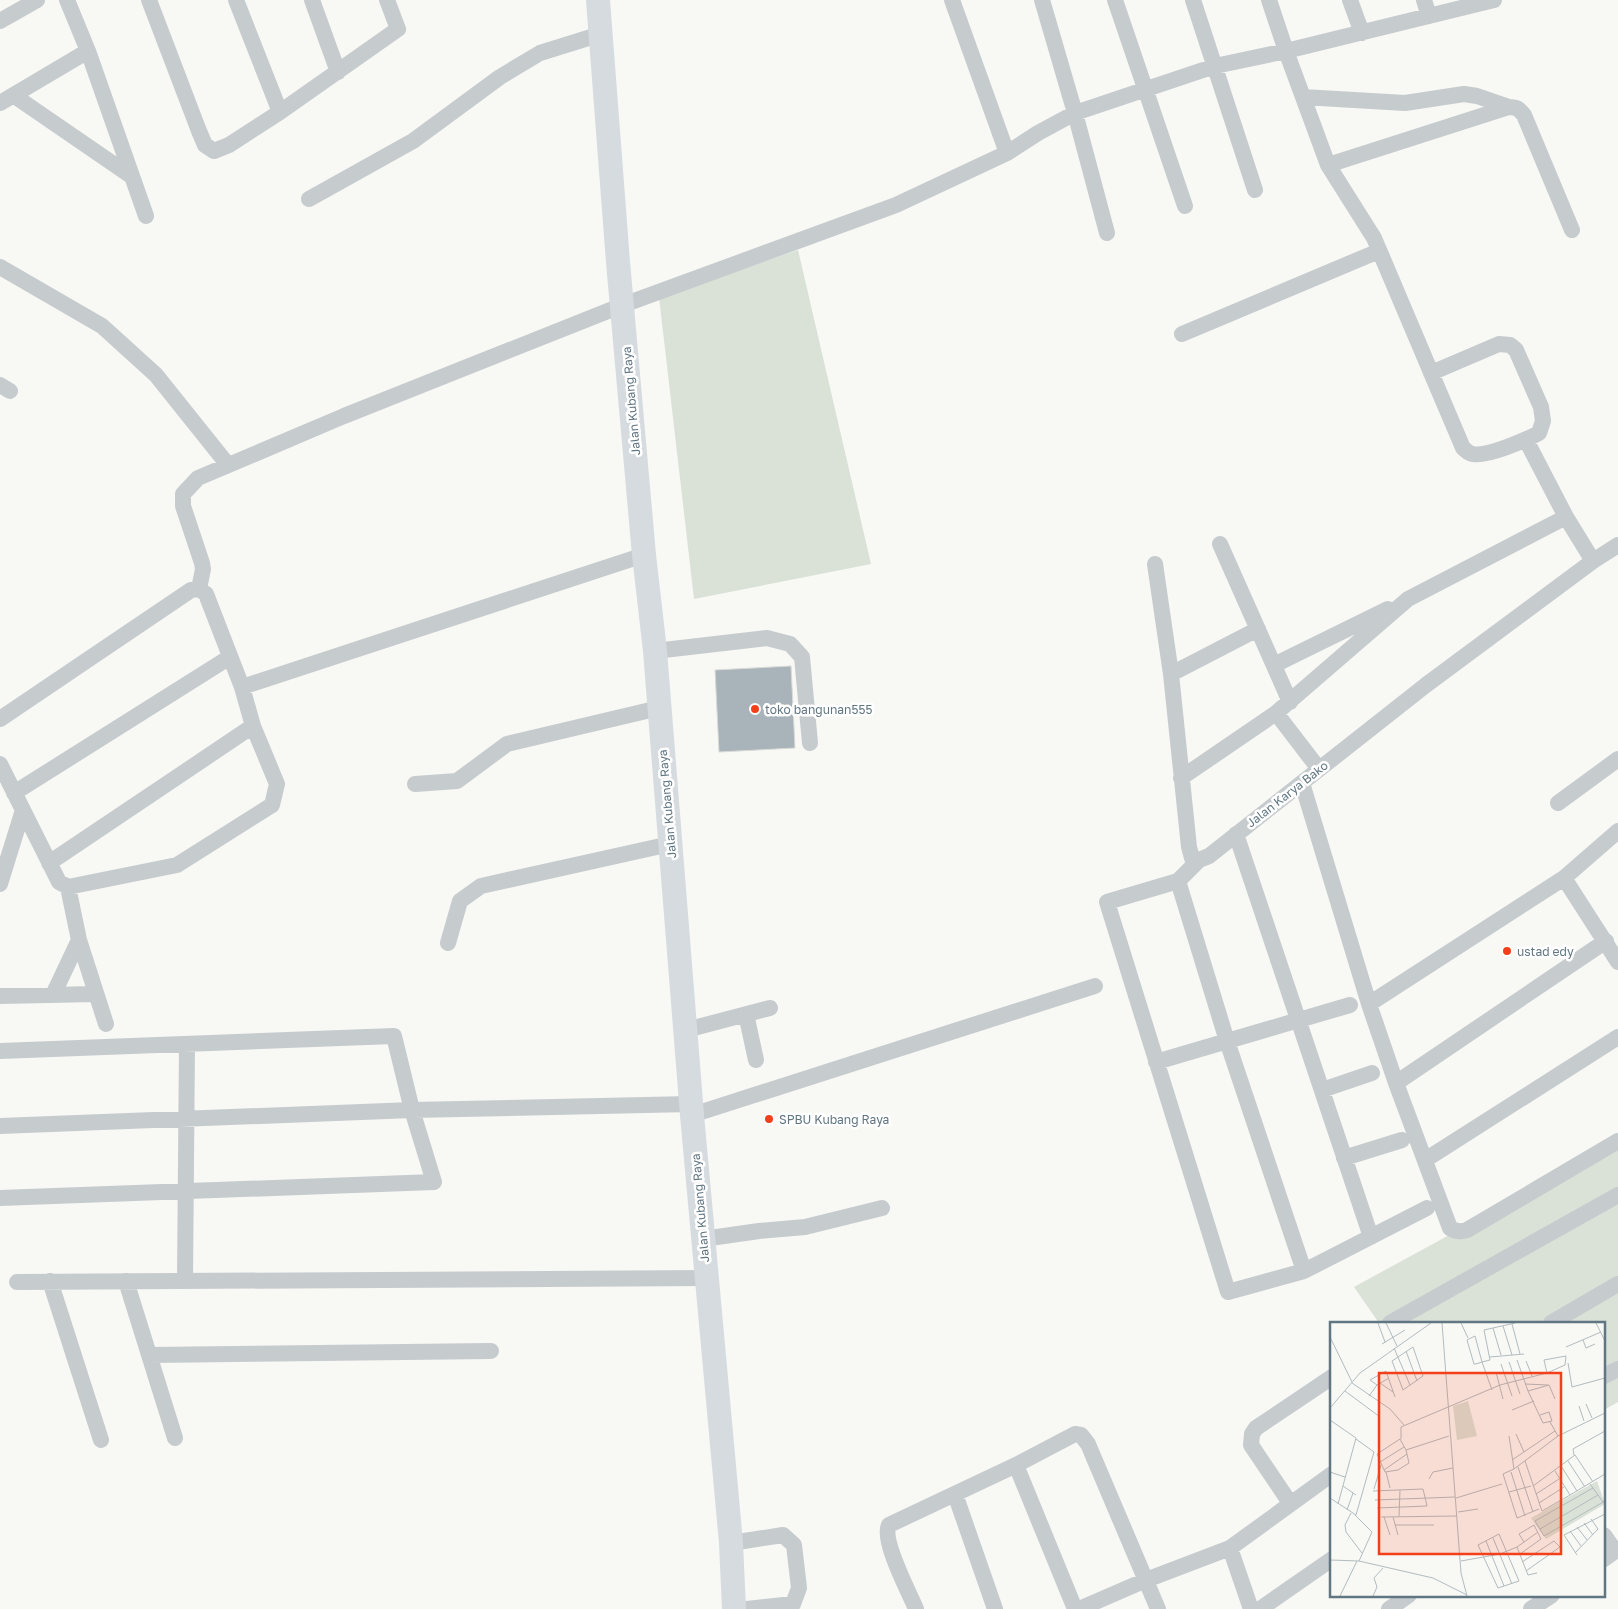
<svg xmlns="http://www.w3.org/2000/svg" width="1618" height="1609" viewBox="0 0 1618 1609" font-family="'Golos Text',sans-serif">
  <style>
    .green { fill: #dae1d6 }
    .building { fill: #a9b4ba; stroke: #dadad7 }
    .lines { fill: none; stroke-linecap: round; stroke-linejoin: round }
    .minor { stroke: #c6cbce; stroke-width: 16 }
    .highway { stroke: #d5dbdf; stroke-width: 24 }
    .poi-dot { fill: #f3401a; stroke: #fff; stroke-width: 2 }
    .labels { text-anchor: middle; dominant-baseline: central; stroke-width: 5; stroke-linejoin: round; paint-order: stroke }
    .street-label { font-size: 12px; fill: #607683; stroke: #fff }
    .poi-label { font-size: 12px; fill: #607683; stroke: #fff; text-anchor: start }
    .inset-road { fill: none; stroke: #b2bcc0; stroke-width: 1 }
    .view { fill: #f3401a; fill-opacity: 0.15; stroke: #f3401a; stroke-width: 2.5 }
    .inset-edge { fill: none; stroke: #607683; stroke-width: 2.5 }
  </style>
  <rect width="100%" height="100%" fill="#f8f8f5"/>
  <path class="green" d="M798 250 871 564 694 599 659 297Z
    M1618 1143V1402L1604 1410V1323H1379L1354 1287Z"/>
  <path class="building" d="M791 666 795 748 719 752 715 670Z"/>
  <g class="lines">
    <path class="minor" d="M67 0 88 51 146 216
      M149 0 199 131 205 145 214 151 229 145 280 112 398 29 387 0
      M236 0 280 112
      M312 0 338 72
      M952 0 1007 153
      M1042 0 1075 113 1107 233
      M1115 0 1185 206
      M1193 0 1255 190
      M1269 0 1286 51 1328 165 1374 238 1463 448C1466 450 1469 454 1473 454 1487 457 1526 440 1539 433L1543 421 1541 407 1516 350 1510 345 1499 344 1431 373
      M1350 0 1362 33
      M1424 0 1429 16
      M0 21 37 0
      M13 95 131 176
      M1303 97 1405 103 1464 94 1477 96 1509 107
      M0 103 88 51
      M1328 165 1509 107C1517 107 1519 109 1524 115L1572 230
      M309 199 413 141 500 77 540 53 601 34
      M0 267 102 326 156 375 228 465
      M1182 334 1379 251
      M0 385 10 391
      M1526 440 1566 517 1593 561
      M1220 544 1290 702
      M1155 564 1171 674 1189 847 1192 858 1199 860 1209 856 1426 685 1593 561 1618 545
      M199 589 203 569 202 563 183 506V494L198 478 344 416 623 305 896 205 1007 153 1038 133 1075 113 1215 66 1286 51 1494 0
      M655 651 767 638 790 644 802 657 810 743
      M1274 665 1388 609
      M1171 674 1258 629
      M1276 713 1319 769
      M0 719 191 590 199 589 206 594 242 687 644 555
      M0 764 59 882 68 887 177 865 272 805 277 784 253 726 242 687
      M1181 778 1276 713 1408 599 1566 517
      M1302 783 1369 1004 1396 1083 1450 1228C1456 1232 1461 1232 1467 1230L1618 1141
      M415 784 457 781 507 744 659 708
      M14 793 230 657
      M1558 803 1618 759
      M1236 834 1371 1237
      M1199 860 1178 881 1107 902 1228 1292 1304 1271 1427 1208
      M49 863 253 726
      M1564 878 1618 962
      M1178 881 1227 1041 1304 1271
      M0 884 23 810
      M68 887 79 940 106 1024
      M448 943 460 901 481 886 670 844
      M53 995 79 940
      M0 996 96 994
      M1369 1004 1564 878 1618 831
      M746 1014 756 1060
      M686 1030 770 1008
      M0 1051 394 1036 412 1110 434 1182 0 1198
      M1156 1062 1350 1005
      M1396 1083 1606 941
      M1322 1090 1372 1073
      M692 1115 1095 986
      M0 1126 412 1110 691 1104
      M1344 1158 1402 1140
      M1425 1160 1618 1037
      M703 1239 759 1231 805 1227 882 1208
      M50 1281 101 1440
      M126 1281 175 1438
      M185 1281 187 1044
      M17 1282 707 1278
      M1390 1323 1618 1195
      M1551 1323 1618 1284
      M149 1355 491 1351
      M1604 1376 1618 1369
      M1016 1465 1075 1609
      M955 1494 995 1609
      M1290 1503 1251 1445 1252 1434 1256 1428 1332 1377
      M1604 1535 1615 1551 1604 1559
      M731 1543 783 1535 794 1545 799 1588 793 1604 747 1609
      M1230 1548 1251 1609
      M916 1609C909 1592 881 1540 889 1525L1016 1465 1075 1434 1081 1435 1088 1444 1158 1609
      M1079 1609 1146 1580 1230 1548 1332 1474
      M1260 1609 1332 1559
      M1389 1609 1409 1595
      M1531 1609 1552 1595"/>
    <path class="highway" d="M598 0 618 262 644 555 655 651 692 1115 731 1543 734 1609"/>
  </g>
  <g class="poi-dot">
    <circle cx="755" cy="709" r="5"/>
    <circle cx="1507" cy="951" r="5"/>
    <circle cx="769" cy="1119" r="5"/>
  </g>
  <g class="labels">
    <g class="street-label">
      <text transform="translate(631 401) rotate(-95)">Jalan Kubang Raya</text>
      <text transform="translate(1287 794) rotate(-38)">Jalan Karya Bako</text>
      <text transform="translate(667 804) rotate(-95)">Jalan Kubang Raya</text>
      <text transform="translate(700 1208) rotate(-95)">Jalan Kubang Raya</text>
    </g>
    <g class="poi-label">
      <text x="765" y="709">toko bangunan555</text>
      <text x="1517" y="951">ustad edy</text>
      <text x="779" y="1119">SPBU Kubang Raya</text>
    </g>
  </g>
  <g transform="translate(1330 1322)">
    <rect width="275" height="275" fill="#f8f8f5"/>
    <path d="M138 79 147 114 127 118 123 84ZM267 159 275 182 216 217 201 196Z" fill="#dae1d6"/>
    <path class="inset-road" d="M48 1 55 20M56 1 67 24M112 1 131 251 137 274M131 1 138 16M266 1 275 19M182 2 190 32M173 4 182 33M163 6 171 33M0 15 22 60M253 18 256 26 265 22M52 22 75 8M83 25 93 54 73 68 62 39ZM236 25 271 10M64 26 80 63M76 29 87 59M160 35 194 32M187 38 198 69 213 101 222 99 219 90 210 93M196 39 202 54M179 40 190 72M238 41 242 65 275 56M171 42 182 74M166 50 173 77M22 61 60 87 74 103M50 61 63 70M195 62 218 63M47 63 40 58 56 49 65 75M162 68 152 40 145 14 137 18 144 42H146L152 40 160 38 154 8 185 1M15 69 50 95M198 69 219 63 225 77M39 74 47 63 59 56M256 82 262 96M249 84 254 99M0 86 30 51 101 1M182 88 204 79M0 98 26 116 8 182M220 100 228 114M186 112 194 130M179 114 184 147 228 114 275 91M71 117V105L170 63 217 51 235 43 236 34 214 38 217 51M76 128 79 141 68 148 55 150 47 132 70 117 76 128 119 114M244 133 243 127 275 109M182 138 225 109M195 139 212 189 240 173M238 139 255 165M50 140 74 125M231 144 247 169M188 145 203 190M184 147 173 152 187 196 209 187M54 148 77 132M225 149 240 173 275 152M0 150 15 155M56 150 60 166M181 150 195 194M99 157 103 150 123 146M260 162 273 180M13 164 26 173M203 164 245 133 263 160M263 166 205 199 214 214 275 179M44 167 51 143M43 169 93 167 97 184 47 186M179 170 201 164M206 172 229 157M0 176 26 193 44 130 26 117M126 176 172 162M45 178 125 175M209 181 234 165M17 188 23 171M128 190 148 187M21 191 15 203 16 210 32 231M25 193 42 210 29 239M69 194 70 168M51 195 127 194M54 195 60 213M63 195 68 213M254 201 263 213M65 203H104M247 205 257 218M210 207 268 173M240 209 251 224M169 212 189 259 168 266 148 223ZM163 216 182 262M156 219 174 264M187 225 198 253 207 251M245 231 268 207 261 197M190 232 211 217 204 203 189 212 194 220M247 233 234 213 275 192M0 238 29 239 103 256 137 273M131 239 170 232 187 225 208 210M192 240 224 219 230 225 196 249M10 274 27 239M43 274 47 265 44 256 53 246"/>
    <path class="view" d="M49 51H231V232H49Z"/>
    <rect width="275" height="275" class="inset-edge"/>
  </g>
</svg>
